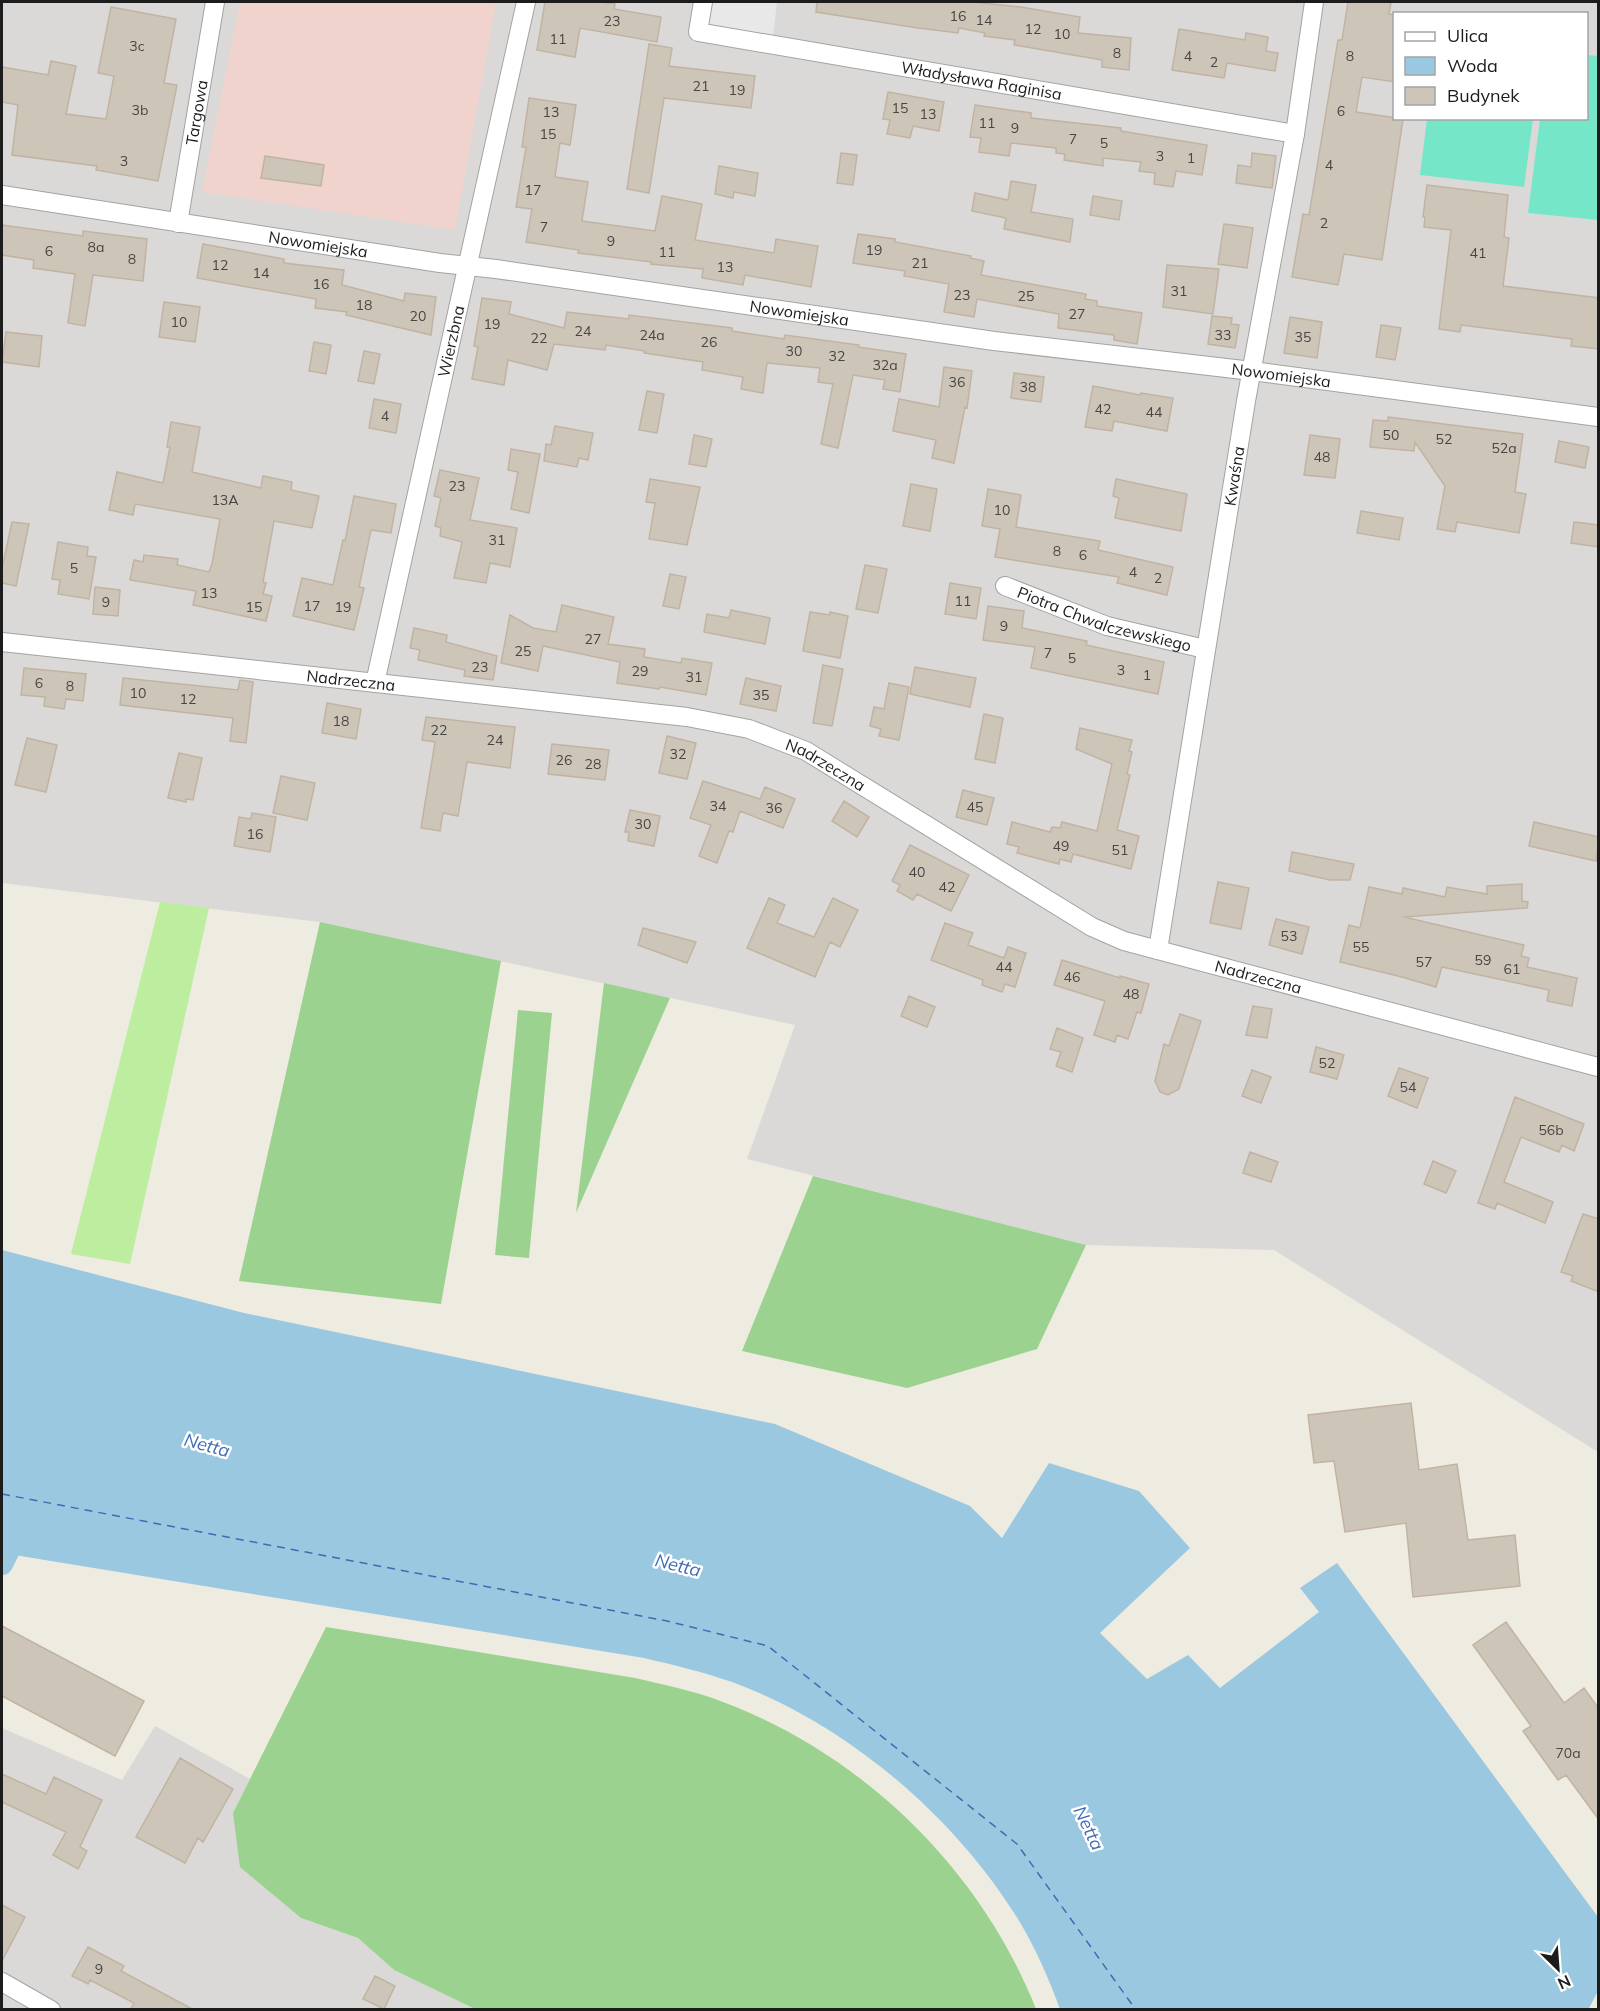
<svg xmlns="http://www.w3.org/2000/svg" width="1600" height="2011" viewBox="0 0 1600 2011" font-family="Mulish,sans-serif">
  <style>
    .residential { fill: #dad9d8; fill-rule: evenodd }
    .commercial { fill: #f1d3cd }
    .grass { fill: #bdeea0 }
    .forest { fill: #9bd290 }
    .pitch { fill: #75e6c8 }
    .parking { fill: #e8e8e8 }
    .water { fill: #9bc8e1 }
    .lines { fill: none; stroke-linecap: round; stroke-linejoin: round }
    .canal { stroke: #9bc8e1; stroke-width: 22 }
    .ferry { stroke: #406bb3; stroke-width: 1.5; stroke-dasharray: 8 6; stroke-linecap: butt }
    .building { fill: #cec5b9; stroke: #c1b3a1; stroke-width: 1.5 }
    .street-casing { stroke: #a3a3a3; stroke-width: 20 }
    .street { stroke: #fff; stroke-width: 18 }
    .labels { text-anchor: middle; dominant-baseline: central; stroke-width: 5; stroke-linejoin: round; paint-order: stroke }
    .number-label { font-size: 14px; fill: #484643 }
    .street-label { font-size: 16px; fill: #1c1c1c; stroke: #fff }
    .water-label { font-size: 18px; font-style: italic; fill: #406bb3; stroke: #fff }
  </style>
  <rect width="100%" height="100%" fill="#eeebe0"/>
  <path class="residential" d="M2 2H1598V1452L1274 1250 1086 1245 747 1159 795 1025 320 922 2 883ZM1394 14H1586V118H1394Z
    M155 1726 250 1779 233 1813 301 1918 358 1938 394 1970 475 2009H2V1728L122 1780Z"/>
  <path class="commercial" d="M240 2H496L455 230 202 192Z"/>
  <path class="grass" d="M160 902 209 908 130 1264 71 1254Z"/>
  <path class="forest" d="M320 922 501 961 441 1304 239 1281Z
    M604 983 670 998 576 1213Z
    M518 1010 552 1013 529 1258 495 1255Z
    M813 1176 1086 1245 1037 1349 907 1388 742 1351Z
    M326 1627 635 1678C665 1685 695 1691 723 1702 864 1755 981 1870 1036 2009H475L394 1970 358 1938 301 1918 240 1867 233 1813Z"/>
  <path class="pitch" d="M1587 55 1598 56V220L1528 213 1540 119 1586 118Z
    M1427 119H1533L1524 187 1420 175Z"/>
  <path class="parking" d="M703 2H777L772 46 698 32Z"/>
  <path class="water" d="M2 1250 244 1313 775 1424 970 1506 1002 1538 1049 1463 1139 1491 1190 1548 1100 1633 1147 1679 1188 1655 1220 1688 1319 1612 1300 1588 1337 1563 1598 1917V1991L1588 2010 1060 2009C1049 1979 1035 1947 1018 1919 954 1816 847 1724 732 1682 703 1672 674 1665 644 1658L2 1553Z"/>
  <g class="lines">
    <path class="canal" d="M2 1564 20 1528"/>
    <path class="ferry" d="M2 1494 667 1621 768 1646 1017 1844 1136 2010"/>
  </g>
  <path class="building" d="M545 2H602L615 4 614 9 661 17 657 42 580 28 575 57 537 50Z
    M817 2H972L1021 7 1080 17 1078 33 1131 38 1129 70 1102 67V60L1014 45 1015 40 984 36 985 33 959 28 958 33 918 28 816 12Z
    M1348 2H1391L1389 14 1395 15V82L1362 77 1356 112 1403 119 1382 260 1344 254 1338 285 1292 277 1303 214 1309 215 1338 40H1342Z
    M111 7 176 19 164 83 177 85 158 181 96 170 97 166 12 155 18 105 2 102V67L48 75 51 61 76 66 66 114 106 119 114 76 98 73Z
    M1179 29 1245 40 1246 33 1268 37 1266 51 1278 53 1275 71 1227 63 1224 78 1172 70Z
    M649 44 672 48 669 66 755 76 751 108 664 98 649 193 627 189Z
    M888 92 944 102 939 131 913 126 910 138 887 134 890 120 883 119Z
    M529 98 576 105 570 145 560 143 555 177 588 182 582 221 655 231 662 196 702 204 695 240 774 253 776 239 818 246 811 287 745 275 743 285 702 278 703 269 651 264 652 262 578 253 579 250 526 242 532 209 516 207 526 147H522Z
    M975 105 1031 113V118L1121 128V131L1207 145 1202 175 1176 171 1173 187 1154 184 1155 173 1139 171 1141 162 1103 158V166L1064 160 1065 154 1056 153V148L1011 143 1009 156 979 152 981 138 970 137Z
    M841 153 857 155 853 185 837 183Z
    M1252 153 1276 156 1272 188 1236 183 1238 165 1251 167Z
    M265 156 324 165 321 186 261 178Z
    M719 166 758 173 755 196 734 192 733 198 715 194Z
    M1011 181 1036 185 1031 212 1073 219 1070 242 1004 229 1006 218 972 211 975 193 1008 200Z
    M1427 185 1508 195 1504 237 1509 238 1503 286 1599 298V349L1571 346 1572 339 1461 325 1460 332 1439 329 1451 230 1424 227 1425 217H1423Z
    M1093 196 1122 201 1119 220 1090 215Z
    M1224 224 1253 228 1247 268 1218 264Z
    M2 225 83 236V231L147 239 143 281 93 275 85 326 68 323 75 274 33 268 34 260 2 255Z
    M858 234 895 239V242L971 256 970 258 984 261 981 275 1086 294 1085 299 1097 301V306L1142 313 1137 344 1114 340V335L1058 328 1059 314 977 299 974 317 944 312 949 284 904 276 905 271 853 263Z
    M203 244 284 259V263L344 270 342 285 404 301 405 293 436 297 431 335 346 315 347 312 315 308 316 299 197 278Z
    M1167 265 1219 269 1213 314 1163 307Z
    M482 298 511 302 509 314 564 328 567 312 629 319V315L732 328V331L784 339 785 335 859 345 858 347 906 354 900 392 883 389 885 380 853 375 838 448 821 444 833 384 818 382 820 368 767 363 763 393 741 389 743 377 702 370 703 362 644 353 645 351 606 345 605 350 554 344 547 370 508 360 504 385 472 379 478 347 474 346Z
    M164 302 200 307 195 342 159 337Z
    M1212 316 1232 318 1231 324 1239 325 1235 348 1208 344Z
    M1290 317 1322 322 1317 358 1284 353Z
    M1381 325 1401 328 1395 360 1376 357Z
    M6 332 42 336 39 367 2 362Z
    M314 342 331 345 326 374 309 371Z
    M364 351 380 354 374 384 358 381Z
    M944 367 972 371 967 408 965 407 954 463 932 458 936 440 893 431 899 399 939 407Z
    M1014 373 1044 377 1041 402 1011 398Z
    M1093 386 1140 395 1141 393 1173 398 1167 431 1114 421 1112 431 1085 427Z
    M647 391 664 394 657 433 639 430Z
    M374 399 401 404 396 433 369 428Z
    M1388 417 1523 434 1515 492 1526 494 1519 533 1457 522 1455 532 1437 529 1445 486 1415 442 1414 451 1370 447 1373 420 1388 421Z
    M171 422 200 427 192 472 261 488 263 476 292 482 291 490 319 496 312 528 274 521 263 582 266 583 263 594 272 596 266 621 193 605 196 591 130 580 134 560 143 562 144 555 178 559 177 565 209 572 212 564 220 519 135 504 133 515 109 510 117 472 163 483 170 447H167Z
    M555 426 593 433 588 460 579 458 577 467 544 461 546 444 551 445Z
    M694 435 712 439 706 467 689 464Z
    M1310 435 1340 439 1335 478 1304 475Z
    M1559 441 1589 447 1585 468 1555 462Z
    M511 449 540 454 529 513 511 509 518 472 508 470Z
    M440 470 479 478 470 520 517 528 510 567 490 563 486 583 454 578 462 542 440 536 441 528 435 526 441 498 434 496Z
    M650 479 700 487 687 545 649 539 655 503 646 502Z
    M1116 479 1187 494 1181 531 1115 518 1119 498 1113 496Z
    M911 484 937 489 930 531 903 526Z
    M988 489 1021 495 1016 527 1100 541 1098 550 1173 567 1167 595 1117 583 1119 577 995 557 1000 529 982 526Z
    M354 496 396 504 391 533 371 530 359 587 364 588 354 630 293 616 302 578 333 585 343 540 345 541Z
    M1361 511 1403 518 1399 540 1357 533Z
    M12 522 29 524 16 586 2 583V568Z
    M1574 522 1599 525V547L1571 543Z
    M58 542 88 547 87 556 96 557 89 599 58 594 60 580 52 579Z
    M865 565 887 569 878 613 856 609Z
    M670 574 686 577 679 609 663 606Z
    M950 583 981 588 976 619 945 614Z
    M95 587 120 590 118 616 93 614Z
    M562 605 614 617 608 644 645 649 644 657 681 663 682 658 712 663 706 695 660 687 659 689 617 683 620 662 543 646 538 671 501 663 510 615 533 628 556 632Z
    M988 606 1024 611 1022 628 1087 641 1086 645 1164 662 1158 694 1031 668 1035 647 983 640Z
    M731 610 770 618 765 644 704 632 707 614 729 618Z
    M810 612 830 615V612L848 616 840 658 803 651Z
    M414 628 447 635 446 642 497 656 493 680 464 676 465 670 418 660 420 650 410 648Z
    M823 665 843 669 832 726 813 723Z
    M915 667 976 678 970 707 910 694Z
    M24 668 86 674 83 701 66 699 64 709 44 706 45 697 21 695Z
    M123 678 238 690 240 680 253 682 246 743 230 741 233 718 120 705Z
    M746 678 781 686 776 711 740 704Z
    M889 683 909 687 899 740 879 736 881 729 870 726 874 707 884 709Z
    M327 703 361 709 356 739 322 733Z
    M984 714 1003 718 995 763 975 759Z
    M426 717 515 727 510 768 467 762 458 816 443 813 440 831 421 828 435 742 422 740Z
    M1080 728 1132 740 1129 751 1132 752 1127 774 1130 775 1117 830 1139 836 1131 869 1073 854 1071 862 1060 859 1059 864 1017 853 1019 847 1007 844 1012 822 1050 832 1052 827 1060 828 1062 822 1097 831 1112 764 1076 749Z
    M667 736 696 743 687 779 659 773Z
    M27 738 57 745 46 792 15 785Z
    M552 744 609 750 605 780 548 774Z
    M179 753 202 758 193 800 186 799V802L168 798Z
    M281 776 315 783 307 820 273 813Z
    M703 781 760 799 765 787 795 799 783 828 740 811 733 832 729 831 717 863 699 856 711 825 690 818Z
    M963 790 994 798 987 825 956 817Z
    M844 801 869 817 857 837 832 821Z
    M630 810 660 816 654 846 628 841 629 832H625Z
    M252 813 276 817 270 852 234 846 239 817 251 819Z
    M1534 822 1599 837 1596 861 1529 846Z
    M910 845 969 875 951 911 917 894 913 900 897 891 900 885 892 881Z
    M1292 852 1354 864 1350 880H1330L1289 871Z
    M1218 882 1249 888 1241 929 1210 923Z
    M1522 884V901L1528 902 1527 908 1404 917 1524 945 1521 956 1529 958 1527 967 1577 978 1572 1006 1547 1001 1549 990 1442 967 1436 987 1402 977 1340 962 1349 925 1360 928 1369 887 1402 894 1403 888 1445 897 1447 887 1487 894V886Z
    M769 898 785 905 777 923 814 937 833 898 858 910 840 947 830 942 815 977 747 948Z
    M1276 919 1309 927 1302 954 1269 945Z
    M945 923 973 933 968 945 1004 958 1008 947 1026 953 1015 987 1005 984 1002 992 982 985 983 980 931 960Z
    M643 928 696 942 687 963 638 945Z
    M1062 960 1120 978V976L1149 984 1141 1013 1137 1012 1128 1039 1117 1035 1115 1042 1094 1035 1105 1001 1054 985Z
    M909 996 935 1007 927 1027 901 1016Z
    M1253 1006 1272 1009 1267 1038 1246 1035Z
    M1180 1014 1201 1021 1179 1089 1168 1095 1160 1092 1155 1081 1164 1044 1169 1046Z
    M1057 1028 1083 1038 1072 1072 1056 1066 1061 1052 1050 1049Z
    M1316 1047 1344 1055 1337 1079 1310 1072Z
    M1399 1068 1428 1078 1417 1108 1388 1096Z
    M1252 1070 1271 1077 1261 1103 1242 1096Z
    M1515 1097 1584 1124 1574 1151 1562 1145 1559 1152 1521 1137 1504 1182 1553 1202 1545 1223 1497 1203 1495 1209 1478 1203Z
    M1250 1152 1278 1162 1271 1182 1243 1173Z
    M1433 1161 1456 1171 1446 1193 1424 1184Z
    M1583 1214 1599 1219V1292L1571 1281 1573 1276 1561 1272Z
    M1411 1403 1419 1470 1457 1464 1468 1540 1515 1535 1520 1586 1413 1597 1406 1523 1345 1532 1334 1461 1314 1463 1308 1415Z
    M1506 1622 1564 1703 1584 1688 1599 1709V1820L1566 1775 1558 1780 1523 1731 1531 1726 1473 1645Z
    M2 1626 144 1701 115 1756 2 1696Z
    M180 1758 233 1789 203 1842 198 1838 185 1863 136 1837Z
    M2 1774 46 1794 54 1777 102 1800 80 1847 87 1851 78 1869 53 1855 66 1832 2 1802Z
    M2 1905 25 1917 2 1961Z
    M88 1947 124 1966 121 1971 194 2010H130L134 2003 90 1980 88 1984 72 1976Z
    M375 1976 395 1986 384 2009 363 1999Z"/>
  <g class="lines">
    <g class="street-casing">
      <g id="street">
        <path id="s1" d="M703 2 698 32 1295 134"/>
        <path id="s2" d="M2 195 440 263 496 269 994 341 1252 371 1598 417"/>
        <path id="s3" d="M178 223 215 2"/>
        <path id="s4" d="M1005 586 1107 626 1205 649"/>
        <path id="s5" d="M2 642 687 717 749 729 806 751 1092 927 1124 941 1598 1067"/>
        <path id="s6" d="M375 683 526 2"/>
        <path id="s7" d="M1158 950 1246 401 1295 134 1314 2"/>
        <path d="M2 1982 51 2010"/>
      </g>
    </g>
    <use href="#street" class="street"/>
  </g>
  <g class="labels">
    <g class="number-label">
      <text x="958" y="16">16</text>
      <text x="984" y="20">14</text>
      <text x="612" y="21">23</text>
      <text x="1033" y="29">12</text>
      <text x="1062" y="34">10</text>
      <text x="558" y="39">11</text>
      <text x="137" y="46">3c</text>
      <text x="1117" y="53">8</text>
      <text x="1188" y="56">4</text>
      <text x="1350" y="56">8</text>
      <text x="1214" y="62">2</text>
      <text x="701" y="86">21</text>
      <text x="737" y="90">19</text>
      <text x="900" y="108">15</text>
      <text x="140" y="110">3b</text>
      <text x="1341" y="111">6</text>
      <text x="551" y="112">13</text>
      <text x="928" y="114">13</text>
      <text x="987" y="123">11</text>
      <text x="1015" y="128">9</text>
      <text x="548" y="134">15</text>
      <text x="1073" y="139">7</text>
      <text x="1104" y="143">5</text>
      <text x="1160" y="156">3</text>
      <text x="1191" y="158">1</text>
      <text x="124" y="161">3</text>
      <text x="1329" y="165">4</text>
      <text x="533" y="190">17</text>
      <text x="1324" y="223">2</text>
      <text x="544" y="227">7</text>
      <text x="611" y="241">9</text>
      <text x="96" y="247">8a</text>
      <text x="874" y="250">19</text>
      <text x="49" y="251">6</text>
      <text x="667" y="252">11</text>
      <text x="1478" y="253">41</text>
      <text x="132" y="259">8</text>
      <text x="920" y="263">21</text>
      <text x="220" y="265">12</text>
      <text x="725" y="267">13</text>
      <text x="261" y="273">14</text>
      <text x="321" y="284">16</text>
      <text x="1179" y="291">31</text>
      <text x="962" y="295">23</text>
      <text x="1026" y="296">25</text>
      <text x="364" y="305">18</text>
      <text x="1077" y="314">27</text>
      <text x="418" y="316">20</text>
      <text x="179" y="322">10</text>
      <text x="492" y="324">19</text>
      <text x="583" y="331">24</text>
      <text x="652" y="335">24a</text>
      <text x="1223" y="335">33</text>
      <text x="1303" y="337">35</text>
      <text x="539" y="338">22</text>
      <text x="709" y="342">26</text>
      <text x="794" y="351">30</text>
      <text x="837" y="356">32</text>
      <text x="885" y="365">32a</text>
      <text x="957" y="382">36</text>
      <text x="1028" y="387">38</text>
      <text x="1103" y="409">42</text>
      <text x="1154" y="412">44</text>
      <text x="385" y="416">4</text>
      <text x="1391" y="435">50</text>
      <text x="1444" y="439">52</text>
      <text x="1504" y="448">52a</text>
      <text x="1322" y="457">48</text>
      <text x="457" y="486">23</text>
      <text x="225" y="500">13A</text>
      <text x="1002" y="510">10</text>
      <text x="497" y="540">31</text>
      <text x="1057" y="551">8</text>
      <text x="1083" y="555">6</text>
      <text x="74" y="568">5</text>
      <text x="1133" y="572">4</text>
      <text x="1158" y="578">2</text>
      <text x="209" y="593">13</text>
      <text x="963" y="601">11</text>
      <text x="106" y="602">9</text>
      <text x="312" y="606">17</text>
      <text x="254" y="607">15</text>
      <text x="343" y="607">19</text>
      <text x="1004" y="626">9</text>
      <text x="593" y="639">27</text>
      <text x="523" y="651">25</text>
      <text x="1048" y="653">7</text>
      <text x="1072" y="658">5</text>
      <text x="480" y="667">23</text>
      <text x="1121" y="670">3</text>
      <text x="640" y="671">29</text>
      <text x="1147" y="675">1</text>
      <text x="694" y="677">31</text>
      <text x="39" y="683">6</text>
      <text x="70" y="686">8</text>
      <text x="138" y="693">10</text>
      <text x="761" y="695">35</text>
      <text x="188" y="699">12</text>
      <text x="341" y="721">18</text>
      <text x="439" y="730">22</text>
      <text x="495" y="740">24</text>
      <text x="678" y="754">32</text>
      <text x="564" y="760">26</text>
      <text x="593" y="764">28</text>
      <text x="718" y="806">34</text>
      <text x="975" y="807">45</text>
      <text x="774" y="808">36</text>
      <text x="643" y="824">30</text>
      <text x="255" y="834">16</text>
      <text x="1061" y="846">49</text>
      <text x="1120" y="850">51</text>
      <text x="917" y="872">40</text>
      <text x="947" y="887">42</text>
      <text x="1289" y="936">53</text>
      <text x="1361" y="947">55</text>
      <text x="1483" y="960">59</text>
      <text x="1424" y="962">57</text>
      <text x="1004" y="967">44</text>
      <text x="1512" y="969">61</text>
      <text x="1072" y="977">46</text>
      <text x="1131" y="994">48</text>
      <text x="1327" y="1063">52</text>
      <text x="1408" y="1087">54</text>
      <text x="1551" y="1130">56b</text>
      <text x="1568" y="1753">70a</text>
      <text x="99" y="1969">9</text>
    </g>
    <g class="street-label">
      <text stroke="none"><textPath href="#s1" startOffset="318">Władysława Raginisa</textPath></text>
      <text stroke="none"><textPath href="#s3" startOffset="112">Targowa</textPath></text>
      <text stroke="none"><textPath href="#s2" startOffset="320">Nowomiejska</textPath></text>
      <text stroke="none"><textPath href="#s2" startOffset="806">Nowomiejska</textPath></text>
      <text stroke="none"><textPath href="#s6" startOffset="350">Wierzbna</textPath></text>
      <text stroke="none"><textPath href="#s2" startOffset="1292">Nowomiejska</textPath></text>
      <text stroke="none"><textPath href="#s7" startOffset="480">Kwaśna</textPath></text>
      <text stroke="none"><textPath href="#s4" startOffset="105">Piotra Chwalczewskiego</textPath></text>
      <text stroke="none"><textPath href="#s5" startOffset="351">Nadrzeczna</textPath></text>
      <text stroke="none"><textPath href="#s5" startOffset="837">Nadrzeczna</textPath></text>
      <text stroke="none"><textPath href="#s5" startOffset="1323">Nadrzeczna</textPath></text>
    </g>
    <g class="water-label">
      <text transform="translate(207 1445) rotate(15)">Netta</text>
      <text transform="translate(678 1565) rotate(14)">Netta</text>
      <text transform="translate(1089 1828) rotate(64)">Netta</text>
    </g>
  </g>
  <rect width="1600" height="2011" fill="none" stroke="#1c1c1c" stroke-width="6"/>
  <rect x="1393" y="12" width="195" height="108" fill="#ffffff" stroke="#a4a4a4" stroke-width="1.5"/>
  <rect x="1405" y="32" width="30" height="9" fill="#ffffff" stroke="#a4a4a4" stroke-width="1.5"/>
  <text x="1447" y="42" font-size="18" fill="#1c1c1c">Ulica</text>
  <rect x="1405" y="57" width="30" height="18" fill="#9bc8e1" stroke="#a4a4a4" stroke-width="1.5"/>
  <text x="1447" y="72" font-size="18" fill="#1c1c1c">Woda</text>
  <rect x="1405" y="87" width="30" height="18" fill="#cec5b9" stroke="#a4a4a4" stroke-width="1.5"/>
  <text x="1447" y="102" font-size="18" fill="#1c1c1c">Budynek</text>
  <g transform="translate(1558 1969) rotate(155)" stroke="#ffffff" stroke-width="4.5" paint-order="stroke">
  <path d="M0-4.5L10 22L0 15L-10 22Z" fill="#1c1c1c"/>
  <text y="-9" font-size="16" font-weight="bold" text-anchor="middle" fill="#1c1c1c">N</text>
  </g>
</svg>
